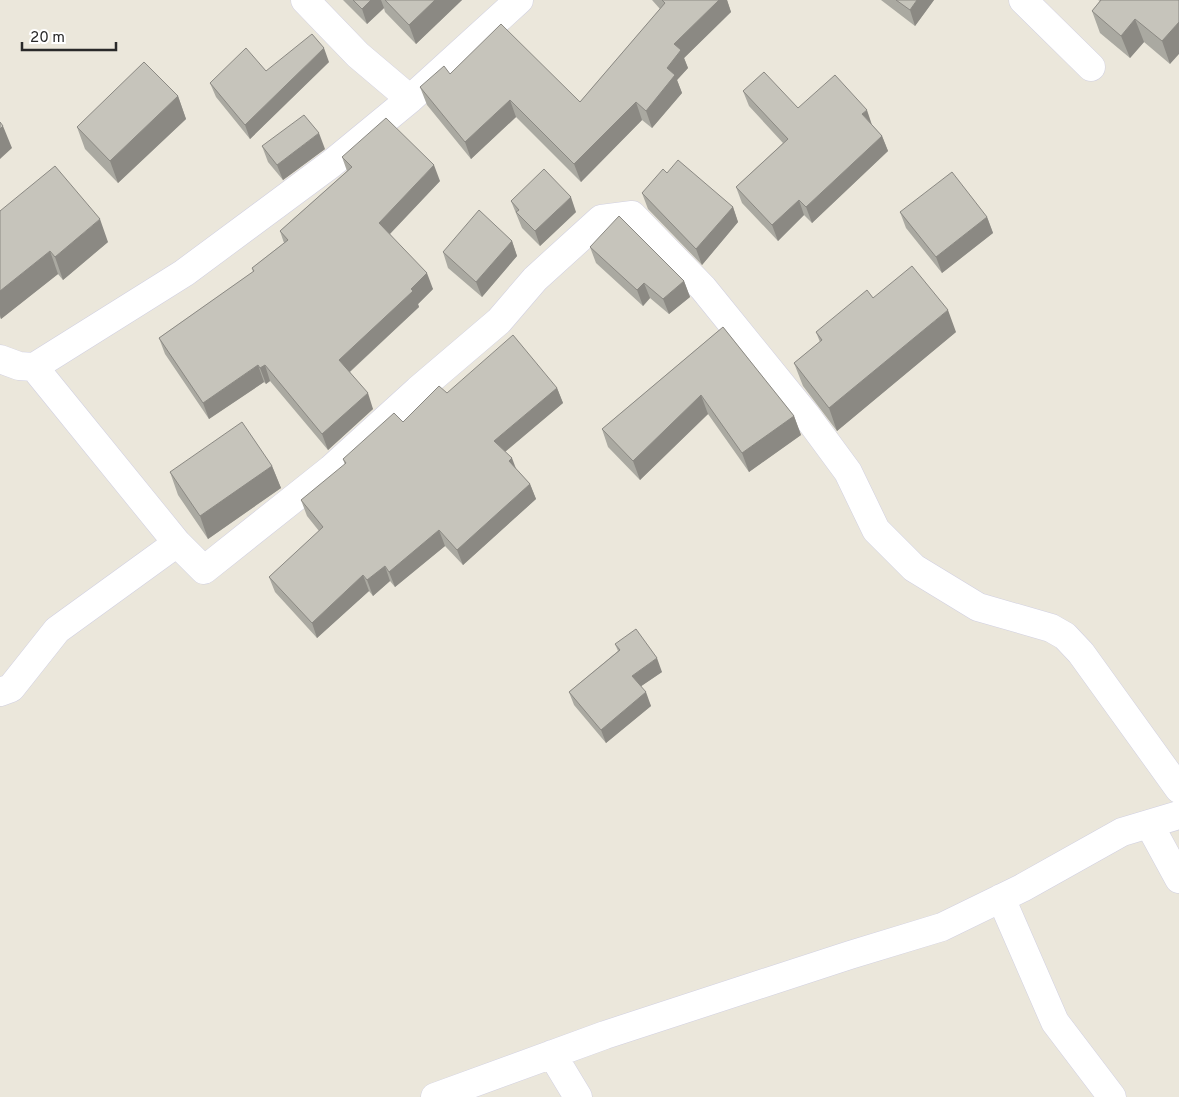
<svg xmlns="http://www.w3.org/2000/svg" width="1179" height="1097" viewBox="0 0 1179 1097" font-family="Overpass,sans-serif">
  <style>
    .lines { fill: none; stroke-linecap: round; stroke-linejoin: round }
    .minor-casing { stroke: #d1d0e1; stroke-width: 29 }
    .minor { stroke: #fff; stroke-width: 28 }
    .wall { fill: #aaa9a1 }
    .shaded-wall { fill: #8b8983 }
    .building { fill: #c6c4bb; stroke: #8b8983 }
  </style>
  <rect width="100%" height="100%" fill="#ebe7db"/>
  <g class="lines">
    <g class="minor-casing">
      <path id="minor" d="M305 0 358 55 410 99
        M1023 0 1091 67
        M0 359 19 366 34 367 184 273 331 164 410 99 519 0
        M34 367 177 543
        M0 692 11 688 57 630 177 543 204 570 331 469 418 390 499 321 535 279 601 219 632 215 703 288 806 415 848 472 876 530 914 568 978 607 1051 628 1065 636 1081 653 1179 789
        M1149 824 1179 879
        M1001 898 1055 1022 1112 1097
        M552 1054 578 1097
        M435 1097 605 1035 850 955 942 927 1022 888 1122 832 1179 815"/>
    </g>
    <use href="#minor" class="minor"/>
  </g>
  <path class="wall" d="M343 0H462L416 44 385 12 384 8 367 24Z
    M652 0H727L731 12 684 58 688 68 677 80 682 93 652 128 642 120 581 182 516 117 471 159 427 105 420 87 450 74 580 102 660 9Z
    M881 0H934L915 26Z
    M1098 0H1179L1170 64 1144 42 1130 58 1100 33 1092 11 1100 1Z
    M329 62 250 139 216 97 210 83 266 71Z
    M743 91 798 108 872 125 882 136 888 151 812 223 804 215 778 241 742 203 736 187 783 143 749 106Z
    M178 96 186 119 118 183 85 149 77 127Z
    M262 146 325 149 283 180 268 162Z
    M342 157 440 181 390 234 433 289 418 304 419 307 350 372 373 409 328 450 270 381 266 384 264 382 209 419 165 354 159 338 253 272 252 268 284 243 280 231 347 171Z
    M667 173 733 207 738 222 702 265 648 209 642 193Z
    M511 201 576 212 540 246 522 228Z
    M0 211 108 242 63 280 58 274 1 319 0 317Z
    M900 212 987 217 993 233 942 273 906 228Z
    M512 241 517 256 482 297 448 268 443 252Z
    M590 247 684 281 690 297 669 314 650 298 643 306 596 263Z
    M873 298 956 332 837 431 803 386 794 363 820 342 816 332Z
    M723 327 794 416 801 435 749 472 708 414 640 480 608 447 602 429Z
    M557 388 563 403 505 452 515 468 530 484 536 499 463 565 445 546 395 587 390 581 373 596 369 591 317 638 275 592 269 577 319 531 307 516 301 500 345 465 343 459 403 422 447 393Z
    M272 466 281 488 208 539 178 495 170 472Z
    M615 644 662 672 641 686 651 706 606 743 574 705 569 692 618 651Z"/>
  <path class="shaded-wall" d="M371 0H381L384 8 367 24 362 9Z
    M435 0H462L416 44 409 25Z
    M719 0H727L731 12 684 58 688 68 677 80 682 93 652 128 646 111 667 68 674 44Z
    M917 0H934L915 26 910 10Z
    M1135 19 1144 42 1130 58 1121 36Z
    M1179 22V54L1170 64 1162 41Z
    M324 48 329 62 250 139 245 125Z
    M178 96 186 119 118 183 110 161Z
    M510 100 516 117 471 159 465 142Z
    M636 102 642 120 581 182 574 164Z
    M867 110 872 125 862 114Z
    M3 126 12 148 0 159V129Z
    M319 133 325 149 283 180 277 165Z
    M882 136 888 151 812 223 806 207Z
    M434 165 440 181 385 239 379 223Z
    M571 197 576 212 540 246 535 231Z
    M799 200 804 215 778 241 772 225Z
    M733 207 738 222 702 265 696 249Z
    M987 217 993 233 942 273 936 257Z
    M100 219 108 242 63 280 55 257Z
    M512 241 517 256 482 297 476 282Z
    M50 251 58 274 1 319 0 315V291Z
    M427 273 433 289 418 304 419 307 345 376 339 360Z
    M684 281 690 297 669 314 663 299Z
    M644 283 650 298 643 306 637 290Z
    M948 310 956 332 837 431 829 408Z
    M258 365 264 382 209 419 203 403Z
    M265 365 270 381 266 384 260 368Z
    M557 388 563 403 500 456 494 441Z
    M368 393 373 409 328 450 322 434Z
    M701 395 708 414 640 480 633 461Z
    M794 416 801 435 749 472 742 453Z
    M512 458 518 474 509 461Z
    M272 466 281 488 208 539 200 516Z
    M530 484 536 499 463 565 457 550Z
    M439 530 445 546 395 587 389 572Z
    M385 566 390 581 373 596 367 580Z
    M363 575 369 591 317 638 312 623Z
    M657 658 662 672 637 689 632 676Z
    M646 692 651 706 606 743 601 730Z"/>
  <path class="building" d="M353 0H371L362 9Z
    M385 0H435L409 25Z
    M662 0H719L674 44 681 50 667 68 675 75 646 111 636 102 574 164 510 100 465 142 420 87 444 66 450 74 501 24 580 102 665 3Z
    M896 0H917L910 10Z
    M1101 0H1179V22L1162 41 1135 19 1121 36 1092 11Z
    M312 34 324 48 245 125 210 83 246 48 266 71Z
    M144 62 178 96 110 161 77 127Z
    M764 72 798 108 835 75 867 110 862 114 882 136 806 207 799 200 772 225 736 187 788 139 743 91Z
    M304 115 319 133 277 165 262 146Z
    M386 118 434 165 379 223 427 273 411 289 413 291 339 360 368 393 322 434 265 365 260 368 258 365 203 403 159 338 254 271 252 268 288 240 280 231 352 167 342 157Z
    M0 122 3 126 0 129Z
    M678 160 733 207 696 249 642 193 663 169 667 173Z
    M55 166 100 219 55 257 50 251 0 291V211Z
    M544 169 571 197 535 231 516 212 519 210 511 201Z
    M952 172 987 217 936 257 900 212Z
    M479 210 512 241 476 282 443 252Z
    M619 216 684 281 663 299 644 283 637 290 590 247Z
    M912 266 948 310 829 408 794 363 822 340 816 332 867 290 873 298Z
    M723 327 794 416 742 453 701 395 633 461 602 429Z
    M513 335 557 388 494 441 512 458 509 461 530 484 457 550 439 530 389 572 385 566 367 580 363 575 312 623 269 577 323 527 301 500 346 463 343 459 394 413 403 422 439 386 447 393Z
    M242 422 272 466 200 516 170 472Z
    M636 629 657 658 632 676 646 692 601 730 569 692 620 650 615 644Z"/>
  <path d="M22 42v8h94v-8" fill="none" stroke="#292929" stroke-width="2.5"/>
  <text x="30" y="42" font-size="15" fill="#292929" stroke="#ffffff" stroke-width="4" paint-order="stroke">20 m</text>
</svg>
